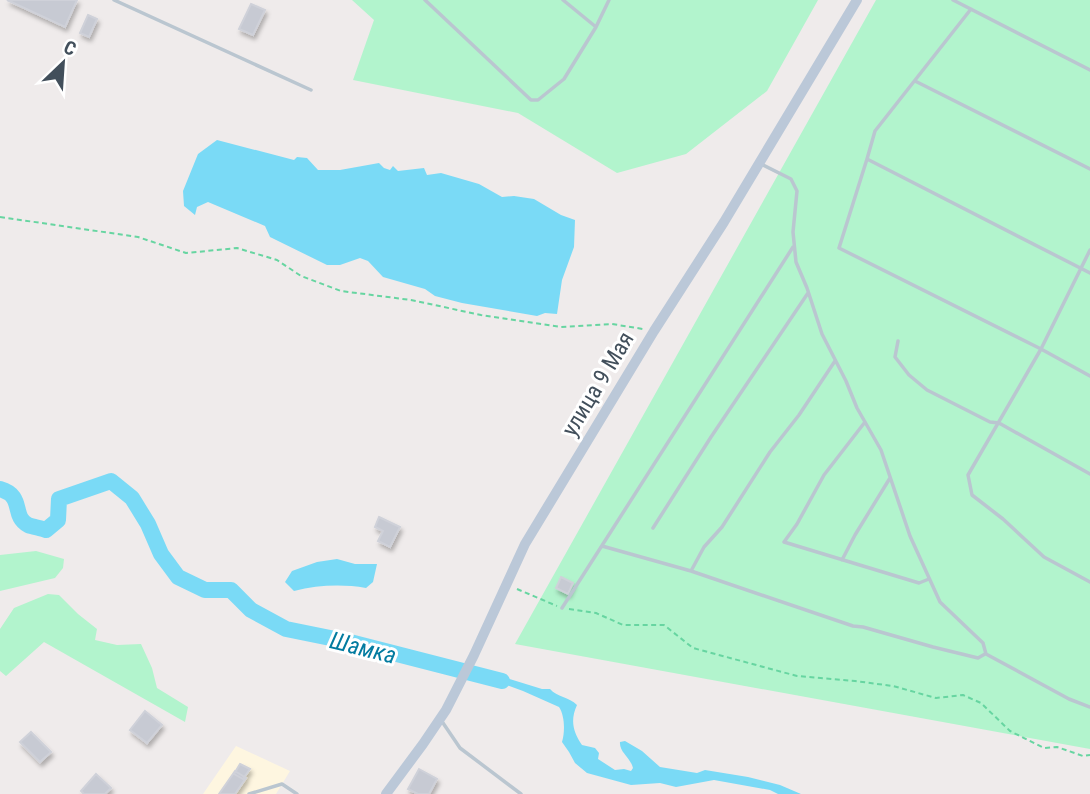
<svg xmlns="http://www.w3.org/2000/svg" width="1090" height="794" viewBox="0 0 1090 794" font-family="'Roboto Condensed',sans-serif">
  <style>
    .commercial { fill: #fef6e0 }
    .green { fill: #b2f4cd }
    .water { fill: #7adaf6 }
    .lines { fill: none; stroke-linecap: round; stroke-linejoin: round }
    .river { stroke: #7adaf6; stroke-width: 16 }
    .building { fill: #c7cad3; stroke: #cfd1d9; stroke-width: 2; filter: url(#shadow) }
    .path { stroke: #67d5a1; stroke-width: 2; stroke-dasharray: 5 3.5; stroke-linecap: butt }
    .service { stroke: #bac6d0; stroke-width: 3.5 }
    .secondary { stroke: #bbc8d8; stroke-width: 10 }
    .labels { text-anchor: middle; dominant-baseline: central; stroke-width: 6; stroke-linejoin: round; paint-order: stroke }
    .street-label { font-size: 23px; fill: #424f5b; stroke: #fff }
    .water-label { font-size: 24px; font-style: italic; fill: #027ba0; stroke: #fff }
  </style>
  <defs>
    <filter id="shadow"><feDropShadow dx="2" dy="4" stdDeviation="2" flood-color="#0004"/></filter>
  </defs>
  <rect width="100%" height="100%" fill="#efebeb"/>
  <path class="commercial" d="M236 746 290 771 276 794H203Z"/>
  <path class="green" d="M352 0H818L767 91 686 154 617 173 518 113 353 80 374 20Z
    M876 0H1090V749L515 644Z
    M36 551 64 559 63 568 55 578 0 591V555Z
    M48 594 59 595 78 614 97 629 95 640 117 645 141 644 152 668 157 688 188 707 185 722 44 642 6 676 0 671V629L14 608Z"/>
  <path class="water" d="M217 140 294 160 297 157 307 158 318 170H340L379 163 384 168 390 170 393 166 398 171 424 168 427 175 441 173 479 184 502 197 514 196 534 199 561 215 575 220 574 247 562 280 557 314 545 313 537 316 462 303 435 296 425 289 383 277 368 261 360 258 340 265H327L270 237 265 226 208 202 197 207 195 215 184 206 183 191 198 154Z
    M337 559 355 564H377L373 582 366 588C342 584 318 585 294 591L285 582 292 571 317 562Z
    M483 672 493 677 500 676 542 689H550C557 697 569 697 577 705 570 720 573 732 582 745L595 748 599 753 598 759 615 770 624 769 631 771 633 768C631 758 619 752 620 742L625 741 642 751 660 767 697 773 705 770 748 777 780 785 801 794H778L770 790 714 780 676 787 660 783 631 785 587 773 575 763 569 752 562 742C565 732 565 716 559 707L523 691 498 682 479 678Z"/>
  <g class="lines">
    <path class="river" d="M0 489C25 496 11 516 28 525 33 527 41 528 46 530L58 520 59 499 111 481 132 498 148 524 161 554 178 577 205 590H231L251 610 286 629 350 642 502 681"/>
  </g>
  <path class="building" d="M7 0H77L65 27Z
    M251 4 265 10 253 35 239 29Z
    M88 15 97 19 89 37 80 33Z
    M379 517 400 527 390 547 378 541 383 531 375 527Z
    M561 577 573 583 568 594 556 588Z
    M145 711 162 725 147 743 130 730Z
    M31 732 51 752 40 762 20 742Z
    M240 764 250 769 243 779 234 774Z
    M419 769 437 779 429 794H418L408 789Z
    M235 771 246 778 235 794H219Z
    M96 774 111 788 105 794H84L81 791Z"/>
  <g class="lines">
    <path class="path" d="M0 217 138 237 186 253 237 248 277 260 301 276 341 291 411 300 481 315 561 327 612 324 643 329
      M517 589 557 606
      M569 609 596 613 623 625H664L693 648 797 676 855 681 893 686 936 698 963 695 981 703 1010 731 1044 748 1057 747 1083 756 1090 755"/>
    <path class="service" d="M114 0 311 90
      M425 0 531 100H538L564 79 596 27 609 0
      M563 0 596 27
      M953 0 1090 70
      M971 9 875 131 867 159 1090 273
      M915 81 1090 169
      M867 159 839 248 1041 349 1090 376
      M761 164 791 179 797 191 793 232 796 262 807 288 822 334 846 381 857 408 881 450 910 536 940 602 983 643 986 654 1069 699 1090 707
      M1090 250 1041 349 968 475 972 495 1003 519 1044 557 1090 582
      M898 341 895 357 909 375 927 390 990 422 999 423 1090 474
      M865 422 824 475 797 524 784 542 919 583 929 579
      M653 528 711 437 808 293
      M602 546 691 571 853 626 863 627 933 647 978 658 985 654
      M842 560 855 535 890 478
      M691 571 704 547 722 527 770 452 799 415 835 361
      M562 608 793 247
      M441 720 460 748 521 794
      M249 794 282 784 297 794"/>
    <path class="secondary" d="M386 794 423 744 446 710 474 655 525 544 654 331 724 222 857 0"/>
  </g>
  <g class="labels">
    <g class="street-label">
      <text transform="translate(598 384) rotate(-59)">улица 9 Мая</text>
    </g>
    <g class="water-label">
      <text transform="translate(363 648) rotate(14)">Шамка</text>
    </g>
  </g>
  <g transform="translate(63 63) rotate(25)" stroke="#ffffff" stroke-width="5" paint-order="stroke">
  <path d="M0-5L12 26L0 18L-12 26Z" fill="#424f5b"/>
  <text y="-10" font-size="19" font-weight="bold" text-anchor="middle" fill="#424f5b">С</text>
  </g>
</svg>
